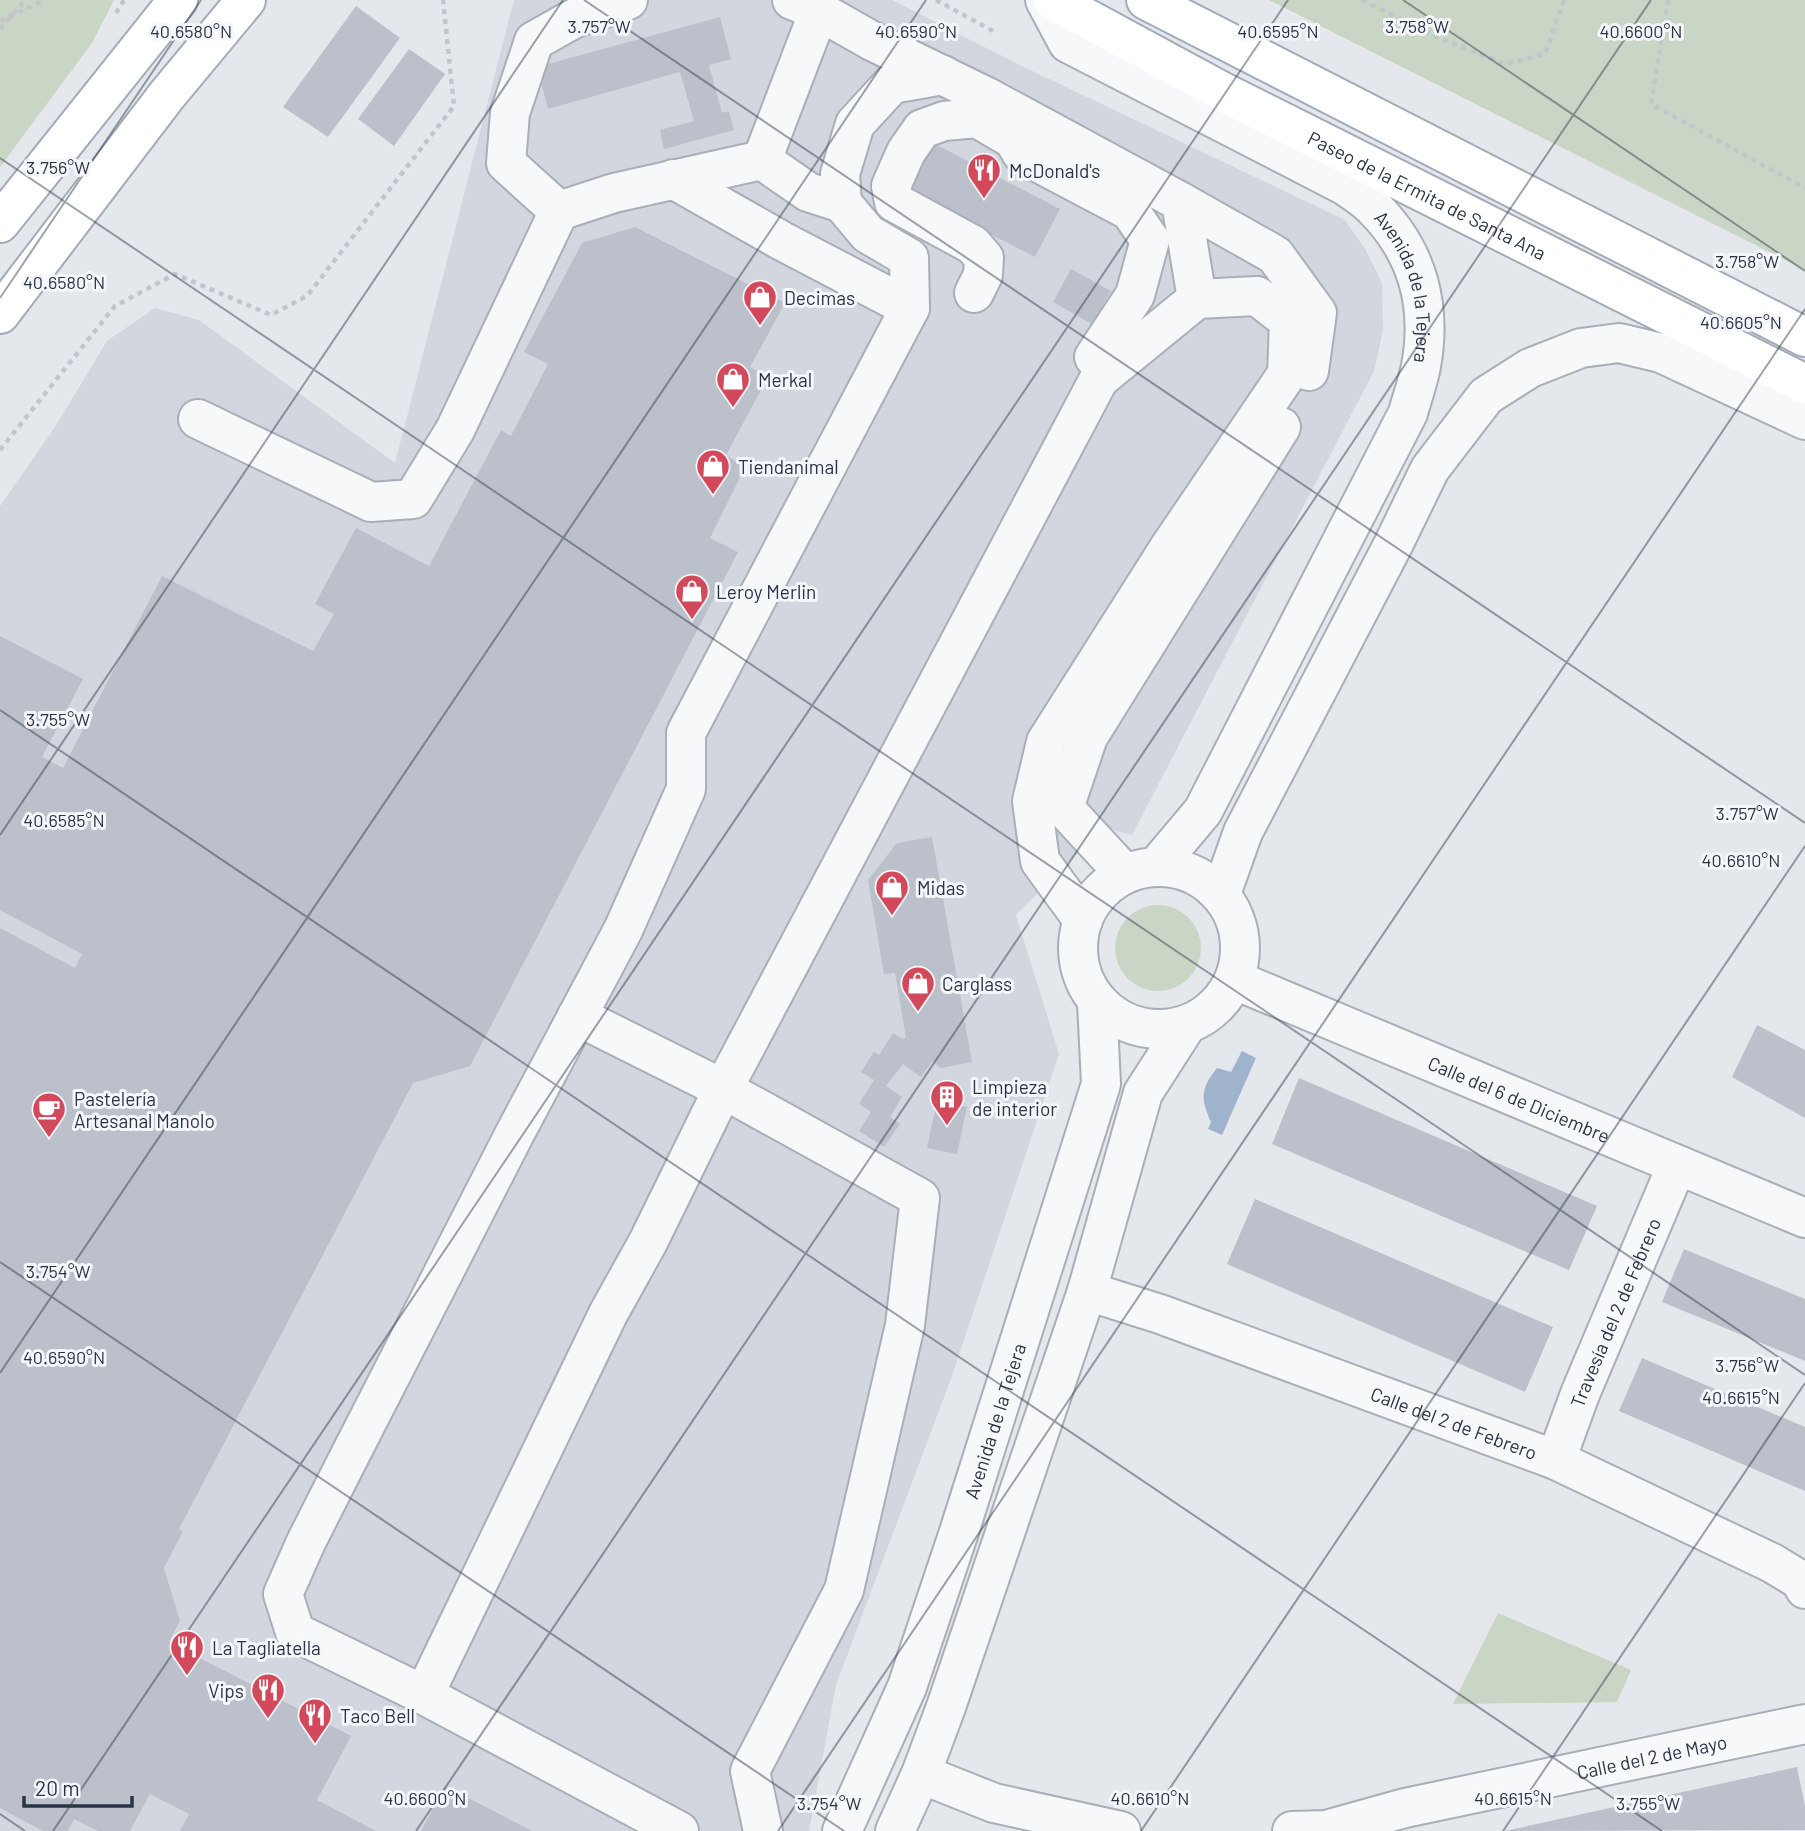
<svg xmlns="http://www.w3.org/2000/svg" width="1805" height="1831" viewBox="0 0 1805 1831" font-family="Barlow,sans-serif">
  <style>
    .built { fill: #d2d6de }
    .green { fill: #c9d6c5 }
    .water { fill: #9fb4cc }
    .building { fill: #bbc0ca }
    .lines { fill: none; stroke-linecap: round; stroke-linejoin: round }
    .minor-casing { stroke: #a9aeb7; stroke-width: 42 }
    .major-casing { stroke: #a3abb8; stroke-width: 42 }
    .path { stroke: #c2c5cb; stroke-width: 4.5; stroke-dasharray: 5 5; stroke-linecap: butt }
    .minor { stroke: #f7f8fa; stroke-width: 38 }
    .major { stroke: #fff; stroke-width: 38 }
    .ticks { fill: none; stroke: #2b3445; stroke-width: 2; stroke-opacity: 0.45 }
    .labels { text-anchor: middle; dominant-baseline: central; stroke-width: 6; stroke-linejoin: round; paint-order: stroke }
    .poi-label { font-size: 19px; fill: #2b3445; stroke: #f4f6f9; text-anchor: start }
    .street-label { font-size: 19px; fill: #2b3445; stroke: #f4f6f9 }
    .ticks-label { font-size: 18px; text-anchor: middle; fill: #2b3445; stroke: #f4f6f9; stroke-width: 6; stroke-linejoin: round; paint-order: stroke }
  </style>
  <rect width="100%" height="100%" fill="#e4e7ec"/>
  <path class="built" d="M514 0H892L1022 66 1345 220 1365 249 1382 283 1383 330 1374 371 1132 835 1103 827 1016 915 1059 1054 952 1376 836 1685 809 1831H0V506L55 427 107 341 155 308 199 320 395 463Z"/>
  <path class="green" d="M0 0H114L92 43 0 167Z
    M1269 0H1805V270Z
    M1115 948a43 43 0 1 1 86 0a43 43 0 1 1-86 0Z
    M1498 1613 1631 1670 1617 1702 1453 1704Z"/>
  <path class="water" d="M1242 1051 1256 1058 1222 1135 1208 1129 1211 1122C1200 1098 1201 1088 1217 1068L1231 1072Z"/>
  <path class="building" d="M356 6 400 38 328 137 283 107Z
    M720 17 731 59 709 65 722 113 729 111 734 130 664 149 660 130 694 121 680 72 548 109 537 67Z
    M409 49 445 74 394 146 358 119Z
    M933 143 1060 209 1035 257 908 191Z
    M635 227 785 303 750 367 768 377 726 455 745 467 710 538 738 552 470 1066 413 1083 179 1529 183 1531 164 1568 180 1621 169 1642 351 1736 317 1800 376 1831H180L189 1814 150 1794 130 1831H98L74 1819 68 1831H43L0 1808V928L75 968 82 954 0 910V636L83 679 42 757 63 768 162 576 313 651 334 614 315 604 356 528 429 566 501 430 511 436 548 364 524 352 582 243Z
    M1071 269 1111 291 1092 324 1053 302Z
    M932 837 972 1062 940 1068 933 1061 921 1077 903 1064 886 1086 902 1097 890 1117 900 1124 884 1147 859 1131 871 1112 859 1104 874 1080 861 1072 874 1052 879 1055 893 1033 903 1039 906 1038 895 973 884 974 868 880 897 843Z
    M1757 1025 1805 1050V1118L1732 1077Z
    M1299 1078 1597 1206 1569 1270 1272 1144Z
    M937 1101 967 1107 957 1154 927 1148Z
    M1255 1199 1553 1327 1525 1392 1227 1264Z
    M1684 1249 1805 1299V1361L1662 1302Z
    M1642 1358 1805 1427V1491L1619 1411Z
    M1797 1767 1805 1806V1830L1505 1831Z
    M445 1786 532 1831H421Z"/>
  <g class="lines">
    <g class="minor-casing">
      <g id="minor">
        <path d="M792 0 819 11 872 41 987 97 1181 202 1275 255 1317 313 1309 371"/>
        <path id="s1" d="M1045 0 1068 43 1344 185C1354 192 1366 199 1374 208 1418 252 1432 306 1421 366 1418 382 1412 398 1408 413L1203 811 1156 867"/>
        <path d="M819 11 762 160 808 192 842 203"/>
        <path d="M673 179 782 241 910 308"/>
        <path d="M1181 202 1197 299"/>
        <path d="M559 211 506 163 510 113 534 41 575 18 628 0"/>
        <path d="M974 293 983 275 984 258 973 245 894 202 891 186 906 152 922 129 944 121 977 118 1013 139 1022 154 1130 211 1150 240 1135 295 1094 357"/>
        <path d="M198 419 371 502 413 499 455 430 559 211 614 193 762 160"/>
        <circle cx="1159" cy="948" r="81"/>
        <path d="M1125 874 1064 808 1088 737 1281 427"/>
        <path d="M1221 894 1243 832 1393 545 1430 469 1486 396 1530 368 1581 348 1619 343 1661 353 1805 420"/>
        <path id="s2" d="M1235 980 1805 1218"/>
        <path d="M577 1016 723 1089 920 1198 905 1325 844 1590 750 1771 763 1831"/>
        <path id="s3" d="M1087 1291 1160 1314 1556 1460 1772 1563 1800 1580 1805 1589"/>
        <path id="s4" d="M1556 1460 1580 1394 1677 1165"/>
        <path d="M424 1695 608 1314 648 1242 723 1089 1099 379 1197 299 1257 296 1289 321 1287 374 1169 548 1046 742 1032 801 1040 861 1083 920"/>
        <path d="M921 1774 994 1803 1121 1831"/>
        <path d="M679 1831 424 1695 295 1632 283 1594 306 1542 346 1463 514 1135 623 930 686 789V733L910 308 909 258 868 234 842 203 840 174 855 124 892 84 943 75"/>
        <path id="s5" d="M842 1831 907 1687 959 1532 1101 1084 1097 1002"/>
        <path d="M895 1831 921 1774 946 1707 1087 1291 1143 1093 1186 1026"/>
        <path id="s6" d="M1292 1831 1326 1830 1405 1808 1805 1724"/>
      </g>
    </g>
    <g class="major-casing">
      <g id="major">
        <path id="s7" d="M1053 0 1221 91 1805 384"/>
        <path d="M1146 0 1805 337"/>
        <path d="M0 223 178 0"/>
        <path d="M0 314 167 95 246 0"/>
      </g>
    </g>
    <path class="path" d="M936 0 995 32
      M1362 0 1437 37 1505 64 1545 54 1564 0
      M1668 0 1651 104 1805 188
      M116 13 124 0
      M0 21 45 0
      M0 29 25 0
      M0 450 115 306 175 274 271 315 307 296 454 106 443 0"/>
    <use href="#minor" class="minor"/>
    <use href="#major" class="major"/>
  </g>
  <path class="ticks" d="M584 0 1805 823M1403 0 1805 271M0 158 1805 1375M0 298 201 0M0 710 1662 1831M0 835 563 0M0 1262 844 1831M0 1373 926 0M0 1814 25 1831M53 1831 1288 0M416 1831 1651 0M778 1831 1805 309M1141 1831 1805 846M1503 1831 1805 1383"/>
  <defs>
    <g id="restaurant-pin" transform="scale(1.75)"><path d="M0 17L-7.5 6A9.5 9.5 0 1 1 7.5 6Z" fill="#d1495b" stroke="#f4f6f9"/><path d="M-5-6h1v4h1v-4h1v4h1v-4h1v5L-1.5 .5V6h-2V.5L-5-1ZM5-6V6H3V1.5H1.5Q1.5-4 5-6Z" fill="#fff"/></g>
    <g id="shop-pin" transform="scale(1.75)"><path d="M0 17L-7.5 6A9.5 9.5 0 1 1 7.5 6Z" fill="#d1495b" stroke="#f4f6f9"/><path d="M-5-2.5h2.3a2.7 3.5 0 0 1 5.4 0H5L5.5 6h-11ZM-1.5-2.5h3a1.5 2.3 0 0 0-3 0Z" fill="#fff"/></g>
    <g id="building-pin" transform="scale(1.75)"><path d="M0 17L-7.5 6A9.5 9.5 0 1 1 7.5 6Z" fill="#d1495b" stroke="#f4f6f9"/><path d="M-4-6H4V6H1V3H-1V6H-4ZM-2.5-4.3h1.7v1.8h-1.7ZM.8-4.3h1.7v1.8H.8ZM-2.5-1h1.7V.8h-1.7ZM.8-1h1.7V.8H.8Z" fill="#fff"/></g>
    <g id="cafe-pin" transform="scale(1.75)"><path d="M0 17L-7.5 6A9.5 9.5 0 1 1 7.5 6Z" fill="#d1495b" stroke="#f4f6f9"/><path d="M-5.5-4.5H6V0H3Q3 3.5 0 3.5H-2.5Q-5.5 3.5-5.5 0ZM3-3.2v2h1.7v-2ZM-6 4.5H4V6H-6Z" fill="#fff"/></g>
  </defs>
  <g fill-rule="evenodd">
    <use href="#restaurant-pin" x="984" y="170"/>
    <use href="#shop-pin" x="760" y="297"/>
    <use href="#shop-pin" x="733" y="379"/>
    <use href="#shop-pin" x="713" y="466"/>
    <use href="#shop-pin" x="692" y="591"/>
    <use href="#shop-pin" x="892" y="887"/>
    <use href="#shop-pin" x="918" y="983"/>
    <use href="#building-pin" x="947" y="1097"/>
    <use href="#cafe-pin" x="49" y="1109"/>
    <use href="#restaurant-pin" x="187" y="1647"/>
    <use href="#restaurant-pin" x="268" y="1690"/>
    <use href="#restaurant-pin" x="315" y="1715"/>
  </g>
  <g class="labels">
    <g class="poi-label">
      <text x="1009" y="170">McDonald's</text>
      <text x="784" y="297">Decimas</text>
      <text x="758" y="379">Merkal</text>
      <text x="738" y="466">Tiendanimal</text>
      <text x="716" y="591">Leroy Merlin</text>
      <text x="917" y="887">Midas</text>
      <text x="942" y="983">Carglass</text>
      <text x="972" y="1086">Limpieza<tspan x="972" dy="22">de interior</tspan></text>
      <text x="74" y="1098">Pastelería<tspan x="74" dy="22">Artesanal Manolo</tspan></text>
      <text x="212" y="1647">La Tagliatella</text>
      <text x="244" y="1690" text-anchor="end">Vips</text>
      <text x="340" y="1715">Taco Bell</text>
    </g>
    <g class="street-label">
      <text stroke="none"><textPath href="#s7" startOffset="422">Paseo de la Ermita de Santa Ana</textPath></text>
      <text stroke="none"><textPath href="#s1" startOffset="485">Avenida de la Tejera</textPath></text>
      <text stroke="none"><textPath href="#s2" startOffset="308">Calle del 6 de Diciembre</textPath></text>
      <text stroke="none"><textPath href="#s4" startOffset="159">Travesía del 2 de Febrero</textPath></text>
      <text stroke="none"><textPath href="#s5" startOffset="438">Avenida de la Tejera</textPath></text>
      <text stroke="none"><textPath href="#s3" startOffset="390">Calle del 2 de Febrero</textPath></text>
      <text stroke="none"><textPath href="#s6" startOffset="368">Calle del 2 de Mayo</textPath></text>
    </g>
  </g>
  <g class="ticks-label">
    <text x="599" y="33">3.757°W</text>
    <text x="1417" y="33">3.758°W</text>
    <text x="191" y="38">40.6580°N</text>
    <text x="916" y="38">40.6590°N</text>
    <text x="1278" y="38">40.6595°N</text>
    <text x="1641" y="38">40.6600°N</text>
    <text x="58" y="174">3.756°W</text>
    <text x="1747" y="268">3.758°W</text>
    <text x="64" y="289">40.6580°N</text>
    <text x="1741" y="329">40.6605°N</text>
    <text x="58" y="726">3.755°W</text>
    <text x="1747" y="820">3.757°W</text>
    <text x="64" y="827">40.6585°N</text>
    <text x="1741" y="867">40.6610°N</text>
    <text x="58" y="1278">3.754°W</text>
    <text x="64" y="1364">40.6590°N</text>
    <text x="1747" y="1372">3.756°W</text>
    <text x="1741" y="1404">40.6615°N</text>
    <text x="425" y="1805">40.6600°N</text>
    <text x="1150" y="1805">40.6610°N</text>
    <text x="1513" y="1805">40.6615°N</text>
    <text x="829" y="1810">3.754°W</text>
    <text x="1648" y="1810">3.755°W</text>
  </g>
  <path d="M24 1796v10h108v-10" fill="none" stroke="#2b3445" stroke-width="3.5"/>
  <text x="35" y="1796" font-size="21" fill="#2b3445" stroke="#f4f6f9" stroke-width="5" paint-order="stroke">20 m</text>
</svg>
